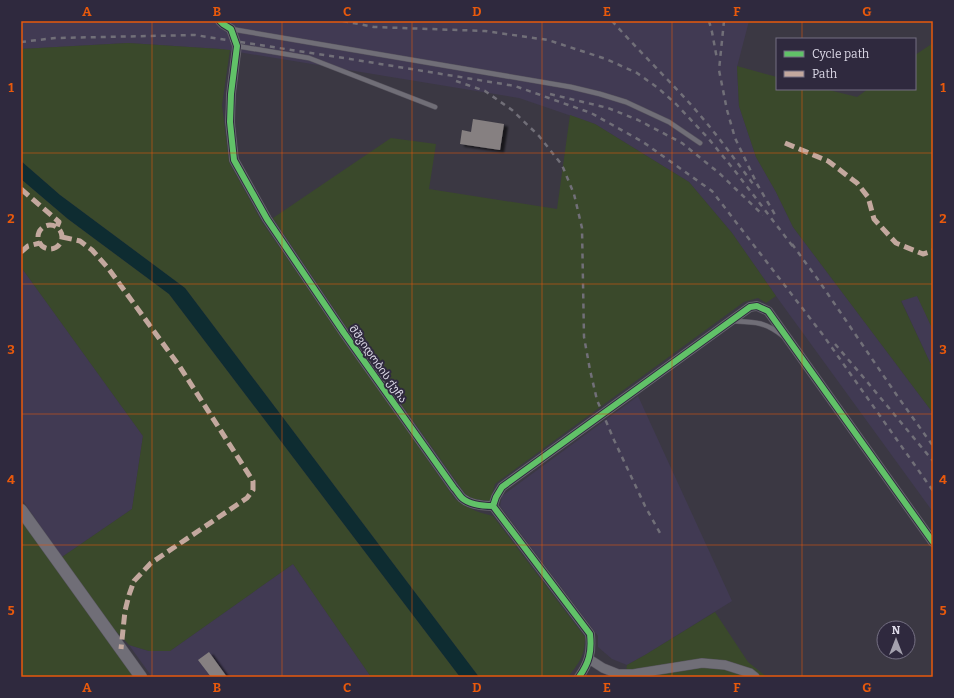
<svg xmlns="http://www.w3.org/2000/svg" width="954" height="698" viewBox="0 0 954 698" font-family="Bitter,'Noto Sans Georgian',serif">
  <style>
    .built { fill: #413a53 }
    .green { fill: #3a492b }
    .water { fill: #0e2c31 }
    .building { fill: #868081; filter: url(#shadow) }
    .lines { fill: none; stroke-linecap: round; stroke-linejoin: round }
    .service-casing { stroke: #58555f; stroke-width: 5.5 }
    .minor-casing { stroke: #58555f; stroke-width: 10 }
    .secondary-casing { stroke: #58555f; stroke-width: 13 }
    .service { stroke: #706e77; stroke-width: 4.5 }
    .minor { stroke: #706e77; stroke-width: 9 }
    .secondary { stroke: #706e77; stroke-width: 12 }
    .rail { stroke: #716f78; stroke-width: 2.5; stroke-dasharray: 5 5; stroke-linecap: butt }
    .quiet { stroke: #c3a89e; stroke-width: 5; stroke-dasharray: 10 5; stroke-linecap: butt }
    .cycleway-casing { stroke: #2f293e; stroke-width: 8 }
    .cycleway { stroke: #61c268; stroke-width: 6 }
    .grid { fill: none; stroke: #e8590c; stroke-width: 1; stroke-opacity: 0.55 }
    .labels { text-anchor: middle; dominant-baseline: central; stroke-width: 4; stroke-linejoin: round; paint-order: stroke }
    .street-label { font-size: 11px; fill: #dcd9e7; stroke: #2f293e }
    .neatline { fill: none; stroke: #e8590c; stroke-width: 1.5 }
    .grid-label { font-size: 13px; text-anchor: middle; font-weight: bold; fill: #e8590c }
  </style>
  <defs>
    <filter id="shadow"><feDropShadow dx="4" dy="2.5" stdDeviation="1" flood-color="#0009"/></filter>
  </defs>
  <rect width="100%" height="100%" fill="#3b3843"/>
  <path class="built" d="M21 21H749L737 67 739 106 756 157 776 192 793 227 933 413V512L776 296 732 233 689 182 595 124 519 98 220 49 128 43 21 49Z
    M21 267 143 436 132 509 62 557 21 498Z
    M917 295 933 330V369L901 300Z
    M638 396 732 601 645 655 627 665 612 659 598 647V636L500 506 502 496Z
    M293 564 371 677H152L129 645 149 651H170Z"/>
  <path class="green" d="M128 43 220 49 230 50 222 105 229 162 262 222 455 499C469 509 477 512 493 516L585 637C585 656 579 663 568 677H479L185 288 60 195 21 161V49Z
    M933 43V330L917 296 901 301 933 369V413L793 227 776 192 756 157 739 106 737 66 777 77V89H825L857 97 868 89H915V55Z
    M570 115 595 124 689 182 732 233 776 296 766 303 758 298 744 302 495 484 490 501 474 499 466 495 347 328 273 218 391 138 436 144 429 189 557 209Z
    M21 179 68 219 169 294 460 677H371L293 564 170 651H149L129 645 111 626 62 557 132 509 143 436 21 267Z
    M21 518 137 677H21Z
    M715 612 748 662 767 677H625L627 665 645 655Z"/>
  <path class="water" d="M21 161 60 195 185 288 479 677H460L169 294 68 219 21 179Z"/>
  <path class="building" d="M473 119 504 124 500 150 460 144 462 130 471 132Z
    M209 652 227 677H211L198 660Z"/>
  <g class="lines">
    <g class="service-casing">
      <path id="service" d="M231 29 571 87 600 94 626 102 669 122 700 143
        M237 46 309 58 435 107
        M731 321C754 322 764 321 783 336"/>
    </g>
    <g class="minor-casing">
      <path id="minor" d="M220 21 223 24 231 29 237 46 231 94 230 122 234 160 267 219 344 333 454 488C457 491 459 495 462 498 470 505 483 506 493 506L590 634C592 652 589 663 579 677
        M493 506 496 497 502 487 750 307 757 306 768 311 933 542
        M589 659 603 668 618 674H633L702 663 725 665 750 673 755 677"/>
    </g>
    <g class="secondary-casing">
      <path id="secondary" d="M21 510 141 677"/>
    </g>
    <use href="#service" class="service"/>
    <use href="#minor" class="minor"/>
    <use href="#secondary" class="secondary"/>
    <path class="rail" d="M343 21 374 27 485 31 548 40 606 59 637 73 658 88 676 104 708 138 735 171 794 248
      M612 21C638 50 667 78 693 107 715 132 734 158 753 184
      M709 21 712 32 717 59
      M724 21 719 70 727 110 735 138 757 184 777 218
      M21 42 55 38 195 35 350 59 515 86 591 113 643 142 712 191 823 335 933 491
      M456 81 485 91 512 110 539 136 562 165 574 194 582 228 584 337 590 370 597 400 614 440 645 506 660 533
      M550 94 608 108 638 120 682 143 719 173 763 215
      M792 244 819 281 898 397 933 446
      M835 344 864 378 933 461"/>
    <path class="quiet" d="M785 143 828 161 857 183 868 197 874 219 896 243 923 254 933 251
      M21 189 59 222 57 227
      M38 237a12 12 0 1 1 24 0a12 12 0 1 1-24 0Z
      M62 237 80 241 92 250 108 268 180 367 253 481V490L247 498 151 563 134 581 129 595 125 611 121 649
      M21 252 28 246 40 243"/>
    <g class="cycleway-casing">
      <path id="cycleway" d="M220 21 223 24 231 29 237 46 231 94 230 122 234 160 267 219 344 333 454 488C457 491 459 495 462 498 470 505 483 506 493 506L590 634C592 652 589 663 579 677
        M493 506 496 497 502 487 750 307 757 306 768 311 933 542"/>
    </g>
    <use href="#cycleway" class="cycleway"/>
  </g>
  <path class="grid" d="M152 21V677M282 21V677M412 21V677M542 21V677M672 21V677M802 21V39M802 89V677M21 153H933M21 284H933M21 414H933M21 545H933"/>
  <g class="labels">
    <g class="street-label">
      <text transform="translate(378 364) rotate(55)">მშვიდობის ქუჩა</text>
    </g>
  </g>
  <rect width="954" height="698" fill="none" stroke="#2f293e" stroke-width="44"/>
  <rect x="776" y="38" width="140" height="52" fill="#2f293e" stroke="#746f82"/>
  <rect x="784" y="51" width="20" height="6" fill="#61c268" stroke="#746f82"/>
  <text x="812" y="58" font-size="12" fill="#dcd9e7">Cycle path</text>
  <rect x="784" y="71" width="20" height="6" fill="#c3a89e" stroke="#746f82"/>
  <text x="812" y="78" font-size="12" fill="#dcd9e7">Path</text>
  <g transform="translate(896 640)"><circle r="19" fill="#2f293e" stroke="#746f82"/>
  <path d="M0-3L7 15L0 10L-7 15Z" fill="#a4a1ae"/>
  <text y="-6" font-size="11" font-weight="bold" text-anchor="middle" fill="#dcd9e7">N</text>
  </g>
  <rect x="22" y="22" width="910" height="654" class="neatline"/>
  <g class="grid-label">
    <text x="87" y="16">A</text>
    <text x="217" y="16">B</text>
    <text x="347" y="16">C</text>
    <text x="477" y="16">D</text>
    <text x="607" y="16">E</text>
    <text x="737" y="16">F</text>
    <text x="867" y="16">G</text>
    <text x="11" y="92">1</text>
    <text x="943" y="92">1</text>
    <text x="11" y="223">2</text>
    <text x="943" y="223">2</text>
    <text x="11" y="354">3</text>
    <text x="943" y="354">3</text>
    <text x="11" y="484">4</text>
    <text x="943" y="484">4</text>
    <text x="11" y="615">5</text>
    <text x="943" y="615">5</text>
    <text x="87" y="692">A</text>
    <text x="217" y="692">B</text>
    <text x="347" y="692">C</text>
    <text x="477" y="692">D</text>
    <text x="607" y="692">E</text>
    <text x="737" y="692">F</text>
    <text x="867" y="692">G</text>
  </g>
</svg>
